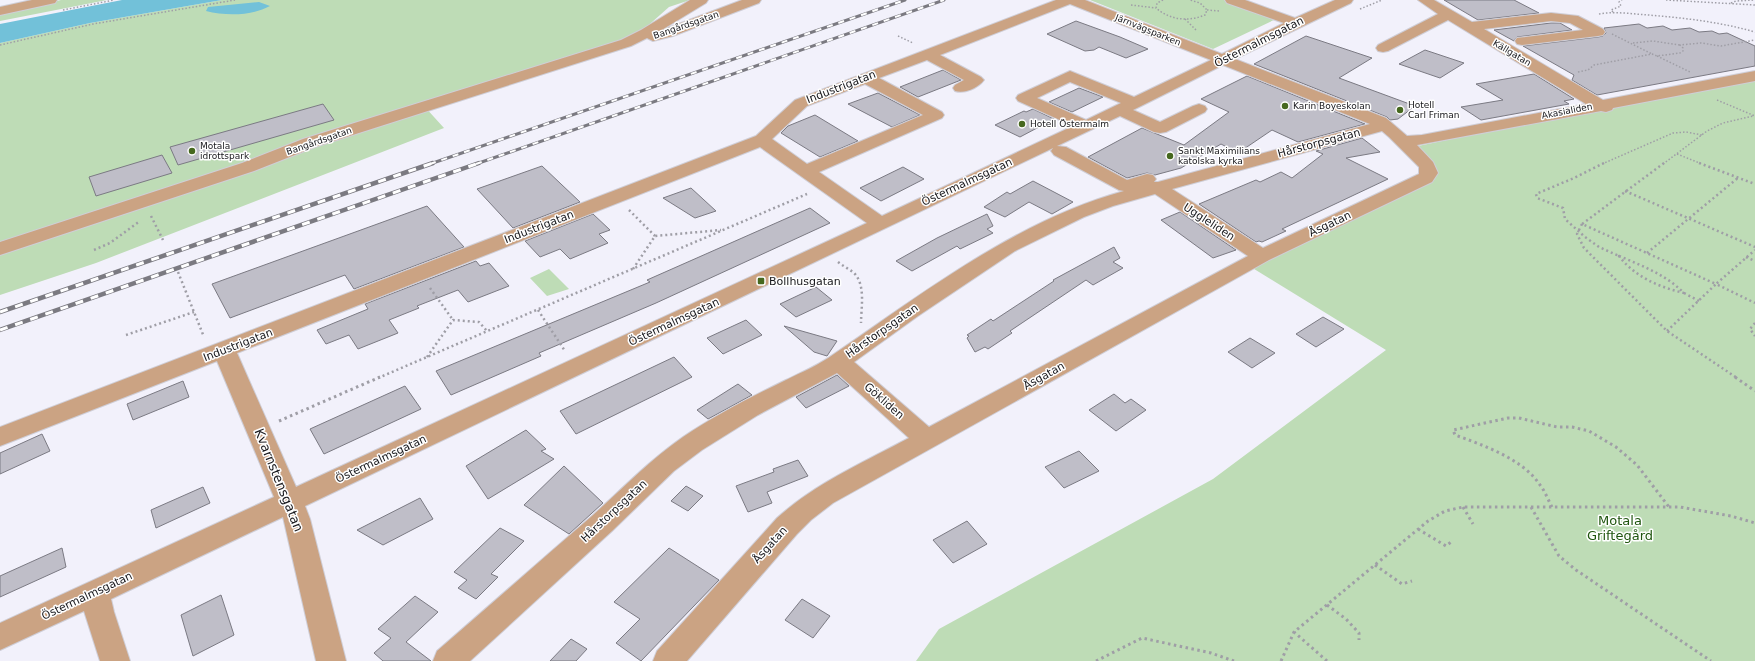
<svg xmlns="http://www.w3.org/2000/svg" width="1755" height="661" viewBox="0 0 1755 661" font-family="'DejaVu Sans',sans-serif">
  <style>
    .green { fill: #bedcb6 }
    .water { fill: #72c1d9 }
    .building { fill: #bfbec8; stroke: #7b7a83 }
    .lines { fill: none; stroke-linecap: round; stroke-linejoin: round }
    .minor-casing { stroke: #cfced7; stroke-width: 2 }
    .path-far2 { stroke: #9f9ea6; stroke-width: 1.5; stroke-dasharray: 1.5 2; stroke-linecap: butt }
    .path-far1 { stroke: #9f9ea6; stroke-width: 2.5; stroke-dasharray: 2 3; stroke-linecap: butt }
    .path { stroke: #9f9ea6; stroke-width: 3; stroke-dasharray: 2.5 3.5; stroke-linecap: butt }
    .minor { fill: #cba383; fill-rule: evenodd }
    .rail-far1-casing { stroke: #7b7a81; stroke-width: 3 }
    .rail-casing { stroke: #7b7a81; stroke-width: 4.5 }
    .rail-far1 { stroke: #fff; stroke-width: 2; stroke-dasharray: 6; stroke-linecap: butt }
    .rail { stroke: #fff; stroke-width: 3; stroke-dasharray: 8; stroke-linecap: butt }
    .poi-dot { fill: #46681f; stroke: #fff; stroke-width: 1.5 }
    .labels { text-anchor: middle; dominant-baseline: central; stroke-width: 3; stroke-linejoin: round; paint-order: stroke }
    .far-street-label { font-size: 9px; fill: #17171b; stroke: #fff }
    .far-poi-label { font-size: 9px; fill: #17171b; stroke: #fff; text-anchor: start }
    .street-label { font-size: 11px; fill: #17171b; stroke: #fff }
    .poi-label { font-size: 11px; fill: #17171b; stroke: #fff; text-anchor: start }
    .near-street-label { font-size: 13px; fill: #17171b; stroke: #fff }
    .near-park-label { font-size: 13px; fill: #1f550e; stroke: #fff }
  </style>
  <rect width="100%" height="100%" fill="#f2f1fb"/>
  <path class="green" d="M61 0H107L0 21V13Z
    M222 0H690L669 7 624 47 424 106 444 128 96 263 0 295V43L90 23Z
    M1090 0H1224L1276 19 1213 49Z
    M1755 76V661H916L939 629 1213 479 1386 350 1246 264 1375 205 1429 169 1418 146Z
    M549 269 569 289 547 296 530 278Z"/>
  <path class="water" d="M122 0H222L90 23 0 43V24Z
    M259 2 270 6C251 16 226 16 206 11L208 7Z"/>
  <path class="building" d="M1444 0H1514L1539 13 1478 20Z
    M1076 21 1120 37 1148 49 1126 58 1099 47 1094 50 1085 51 1047 34Z
    M1551 23H1560L1572 30 1517 37 1514 41 1494 30Z
    M1639 24 1647 28 1663 26 1672 30 1690 28 1699 32 1712 31 1719 34 1727 33 1755 46V66L1597 95 1572 80 1574 75 1523 46 1598 37 1603 36 1606 33 1604 28Z
    M1306 36 1372 58 1339 78 1415 106 1398 119 1390 120 1387 117 1254 64Z
    M1425 50 1464 63 1440 78 1399 64Z
    M943 70 961 80 918 97 900 87Z
    M1534 74 1574 99 1564 101 1569 104 1481 120 1461 107 1503 100 1476 84Z
    M1247 76 1365 124 1298 142 1272 130 1238 153 1221 144 1181 168 1155 175 1147 173 1127 178 1088 157 1142 128 1184 145 1229 112 1201 99Z
    M1079 88 1103 97 1072 112 1049 102Z
    M878 93 920 115 892 127 848 104Z
    M323 104 334 120 178 165 170 147Z
    M1033 109 1054 119 1020 137 995 125 1024 111 1026 112Z
    M815 115 858 141 820 157 781 133 788 126Z
    M1362 138 1380 152 1346 158 1388 179 1282 229 1286 231 1262 242 1259 241 1256 242 1199 204 1256 180 1260 182 1281 172 1292 178 1323 154 1316 151Z
    M162 155 172 173 96 196 89 177Z
    M542 166 580 202 513 228 477 189Z
    M903 167 924 179 881 201 860 188Z
    M1033 181 1073 202 1052 214 1029 202 1005 217 984 207 1007 192 1010 194Z
    M691 188 716 211 695 218 663 198Z
    M427 206 464 247 354 289 345 275 230 318 212 284Z
    M810 208 830 223 656 303 539 353 541 356 451 395 436 371 650 282 647 280Z
    M1180 212 1236 250 1213 258 1161 220Z
    M593 214 610 230 599 234 608 243 570 259 560 249 540 257 525 241Z
    M987 214 993 226 987 229 993 233 960 249 957 246 912 271 896 261 937 238Z
    M1114 247 1120 258 1113 262 1123 268 1093 285 1086 280 1010 331 1012 333 988 349 985 347 975 352 967 338 969 336 967 335 991 319 993 321 1054 281 1053 280Z
    M476 261 480 266 489 263 509 286 468 302 458 290 417 306 419 308 389 320 398 333 358 349 349 335 326 344 317 330 368 309 365 304Z
    M816 287 832 300 796 317 780 304Z
    M1323 317 1344 329 1316 347 1296 334Z
    M746 320 762 335 723 354 707 338Z
    M784 326 837 341 827 356 814 352Z
    M1250 338 1275 353 1252 368 1228 352Z
    M674 357 692 377 576 434 560 411Z
    M837 375 849 386 806 408 796 397Z
    M183 381 189 397 133 420 127 404Z
    M738 384 752 395 708 419 697 410Z
    M405 386 421 409 324 454 310 429Z
    M1114 394 1125 403 1131 399 1146 410 1116 431 1089 410Z
    M526 430 546 449 541 451 554 459 488 499 466 466Z
    M42 434 50 451 0 474V453Z
    M1079 451 1099 471 1064 488 1045 467Z
    M798 460 808 476 767 492 772 503 748 512 736 486 774 472 773 469Z
    M564 466 603 503 569 534 524 505Z
    M686 486 703 496 688 511 671 501Z
    M203 487 210 503 156 528 151 510Z
    M420 498 433 519 383 545 357 530Z
    M967 521 987 544 953 563 933 540Z
    M500 528 524 541 491 574 498 577 476 599 458 588 467 580 454 572Z
    M62 548 66 567 0 597V576Z
    M669 548 719 580 641 661 616 643 640 619 614 602Z
    M221 595 234 635 193 656 181 615Z
    M415 596 438 612 406 642 431 661H383L374 653 391 638 378 629Z
    M802 599 830 616 813 638 785 620Z
    M571 639 587 649 576 661H550Z"/>
  <g class="lines">
    <g class="minor-casing">
      <path id="minor" d="M32 0H57L55 3 0 15V7Z
        M690 0H708L706 3 660 31 742 0H761L759 3 673 36 653 41 647 38 631 46 315 147 254 171 0 255V242L242 163 303 139 621 40 641 30Z
        M1056 0H1085L1222 54 1284 23 1227 3 1225 0H1245L1295 18 1335 0H1353L1351 3 1235 59 1386 118 1407 136 1422 135 1586 104 1448 20 1388 51 1383 52 1378 51 1376 48 1378 45 1438 14 1418 0H1434L1472 22 1551 13 1578 16 1603 29 1605 32 1603 35 1598 36 1522 45 1517 44 1515 41 1517 38 1583 30 1570 23 1551 21 1484 29 1603 100 1755 71V81L1613 108 1612 110 1606 112 1601 111 1417 145 1433 162 1438 173 1432 182 1269 260 833 503 811 520 797 534 687 661H653L657 651 777 518C816 483 864 462 909 438L837 373 758 415 702 450 674 471 612 531 470 661H433L437 651C489 606 540 561 592 516 622 489 650 460 683 437 716 415 751 397 786 380 802 372 819 365 834 354 925 292 1016 221 1124 191L1119 190 1054 155 1051 151 1053 148 305 506 310 519 346 661H316L283 517 111 599 114 612 130 661H100L84 611 0 650V623L274 497 217 361 0 446V427L756 136 795 100ZM1070 4 1211 60 1134 97 1070 71 1018 95 1016 98 1018 101 1073 126 882 216 819 172 942 118 944 115 942 112 879 78 927 60 964 80 955 85 953 88 955 91C965 94 978 88 984 80L981 77 940 55ZM1223 65 1370 124 1158 182H1154L1156 179 1153 175 1147 174 1127 180 1066 147 1057 146 1120 116 1154 132 1160 133 1166 132 1205 112 1207 109 1205 106 1199 104 1193 106 1160 122 1133 110ZM1070 82 1121 103 1086 120 1037 98ZM865 84 923 115 807 164 772 139 807 106ZM1382 131 1389 137 1419 167V174L1263 248 1172 189ZM760 147 867 223 296 487 237 353ZM1155 194 1248 256 929 427 854 362 918 316 1015 251 1084 217 1113 206Z"/>
    </g>
    <path class="path-far2" d="M1163 0 1157 3 1156 8C1170 20 1188 22 1205 15L1207 10 1200 3 1190 0
      M1666 0 1755 5
      M1731 3 1736 1 1755 0
      M1131 5 1156 8
      M1360 9 1382 0
      M63 10 114 0
      M1207 10 1220 11
      M1613 12 1611 10 1621 6 1619 2 1622 0
      M1599 14C1615 11 1632 14 1648 15 1685 18 1720 22 1755 32
      M1185 19 1197 31
      M1612 34 1652 54
      M898 36 913 43
      M1633 43 1653 41 1680 45
      M0 45 93 24 235 0
      M1657 56 1690 72
      M1578 72 1588 70 1594 65 1652 54 1657 56 1680 53 1683 51V48L1680 45 1701 43 1721 46 1755 40
      M1717 100 1755 116
      M1677 154 1702 164
      M1602 164 1673 133 1686 132 1702 135
      M1663 164 1707 131 1723 123 1753 116"/>
    <path class="path-far1" d="M1604 163 1574 178 1536 194 1537 198 1563 208 1565 219 1585 237 1599 247 1619 256
      M1664 163 1582 224 1716 284 1755 250
      M1699 163 1755 184
      M1625 191 1755 247
      M629 210 655 236
      M151 216 163 240
      M1582 224 1577 234 1584 248 1667 331 1737 378
      M94 250 110 243 140 221
      M1647 253 1739 177
      M1619 256C1643 266 1666 275 1684 293 1659 287 1635 277 1619 256Z
      M1746 257 1755 261
      M838 262C843 266 849 269 854 273 866 285 861 308 861 323
      M633 269 655 236 721 230
      M178 272 204 337
      M430 288 453 320
      M1684 293 1699 301
      M538 310 565 351
      M1755 323 1750 329 1755 336
      M1667 331 1716 284 1755 303
      M126 335 194 312
      M427 357 453 320 479 322 487 331
      M378 378 807 194"/>
    <path class="path" d="M1735 377 1755 391
      M279 421 380 377
      M1463 507 1473 524
      M1531 507 1559 556 1576 570 1711 661
      M1552 507C1548 500 1545 491 1540 485 1523 459 1483 445 1455 435L1453 430 1508 418H1519L1557 427H1572L1589 431 1616 447 1637 465 1669 507
      M1418 529 1446 546 1451 542
      M1375 565 1402 584 1412 581
      M1327 605 1346 619 1359 633V640
      M1096 661 1142 638 1211 653 1234 661
      M1281 661 1294 632
      M1327 661 1294 632 1428 521 1445 511 1463 507H1680L1731 516 1755 523"/>
    <use href="#minor" class="minor"/>
    <g class="rail-far1-casing">
      <path id="rail-far1" d="M430 164 905 0
        M476 164 944 0"/>
    </g>
    <g class="rail-casing">
      <path id="rail" d="M0 312 433 163
        M0 330 479 163"/>
    </g>
    <use href="#rail-far1" class="rail-far1"/>
    <use href="#rail" class="rail"/>
  </g>
  <g class="poi-dot">
    <circle cx="1285" cy="106" r="4"/>
    <circle cx="1400" cy="110" r="4"/>
    <circle cx="1022" cy="124" r="4"/>
    <circle cx="192" cy="151" r="4"/>
    <circle cx="1170" cy="156" r="4"/>
    <rect x="757" y="277" width="8" height="8" rx="2"/>
  </g>
  <g class="labels">
    <g class="far-street-label">
      <text transform="translate(686 25) rotate(-19)">Bangårdsgatan</text>
      <text transform="translate(1148 30) rotate(22)">Järnvägsparken</text>
      <text transform="translate(1512 53) rotate(31)">Källgatan</text>
      <text transform="translate(1567 111) rotate(-11)">Akasialiden</text>
      <text transform="translate(319 141) rotate(-19)">Bangårdsgatan</text>
    </g>
    <g class="far-poi-label">
      <text x="1408" y="105">Hotell<tspan x="1408" dy="10">Carl Friman</tspan></text>
      <text x="1293" y="106">Karin Boyeskolan</text>
      <text x="1030" y="124">Hotell Östermalm</text>
      <text x="200" y="146">Motala<tspan x="200" dy="10">idrottspark</tspan></text>
      <text x="1178" y="151">Sankt Maximilians<tspan x="1178" dy="10">katolska kyrka</tspan></text>
    </g>
    <g class="street-label">
      <text transform="translate(1259 42) rotate(-27)">Östermalmsgatan</text>
      <text transform="translate(841 87) rotate(-21)">Industrigatan</text>
      <text transform="translate(1319 143) rotate(-15)">Hårstorpsgatan</text>
      <text transform="translate(967 182) rotate(-25)">Östermalmsgatan</text>
      <text transform="translate(1209 222) rotate(33)">Uggleliden</text>
      <text transform="translate(1330 224) rotate(-25)">Åsgatan</text>
      <text transform="translate(539 227) rotate(-21)">Industrigatan</text>
      <text transform="translate(674 322) rotate(-25)">Östermalmsgatan</text>
      <text transform="translate(882 331) rotate(-35)">Hårstorpsgatan</text>
      <text transform="translate(238 345) rotate(-21)">Industrigatan</text>
      <text transform="translate(1044 376) rotate(-29)">Åsgatan</text>
      <text transform="translate(884 401) rotate(41)">Gökliden</text>
      <text transform="translate(381 459) rotate(-25)">Östermalmsgatan</text>
      <text transform="translate(614 511) rotate(-43)">Hårstorpsgatan</text>
      <text transform="translate(770 545) rotate(-48)">Åsgatan</text>
      <text transform="translate(87 596) rotate(-25)">Östermalmsgatan</text>
    </g>
    <g class="poi-label">
      <text x="769" y="281">Bollhusgatan</text>
    </g>
    <g class="near-street-label">
      <text transform="translate(279 480) rotate(68)">Kvarnstensgatan</text>
    </g>
    <g class="near-park-label">
      <text x="1620" y="520">Motala<tspan x="1620" dy="15">Griftegård</tspan></text>
    </g>
  </g>
</svg>
